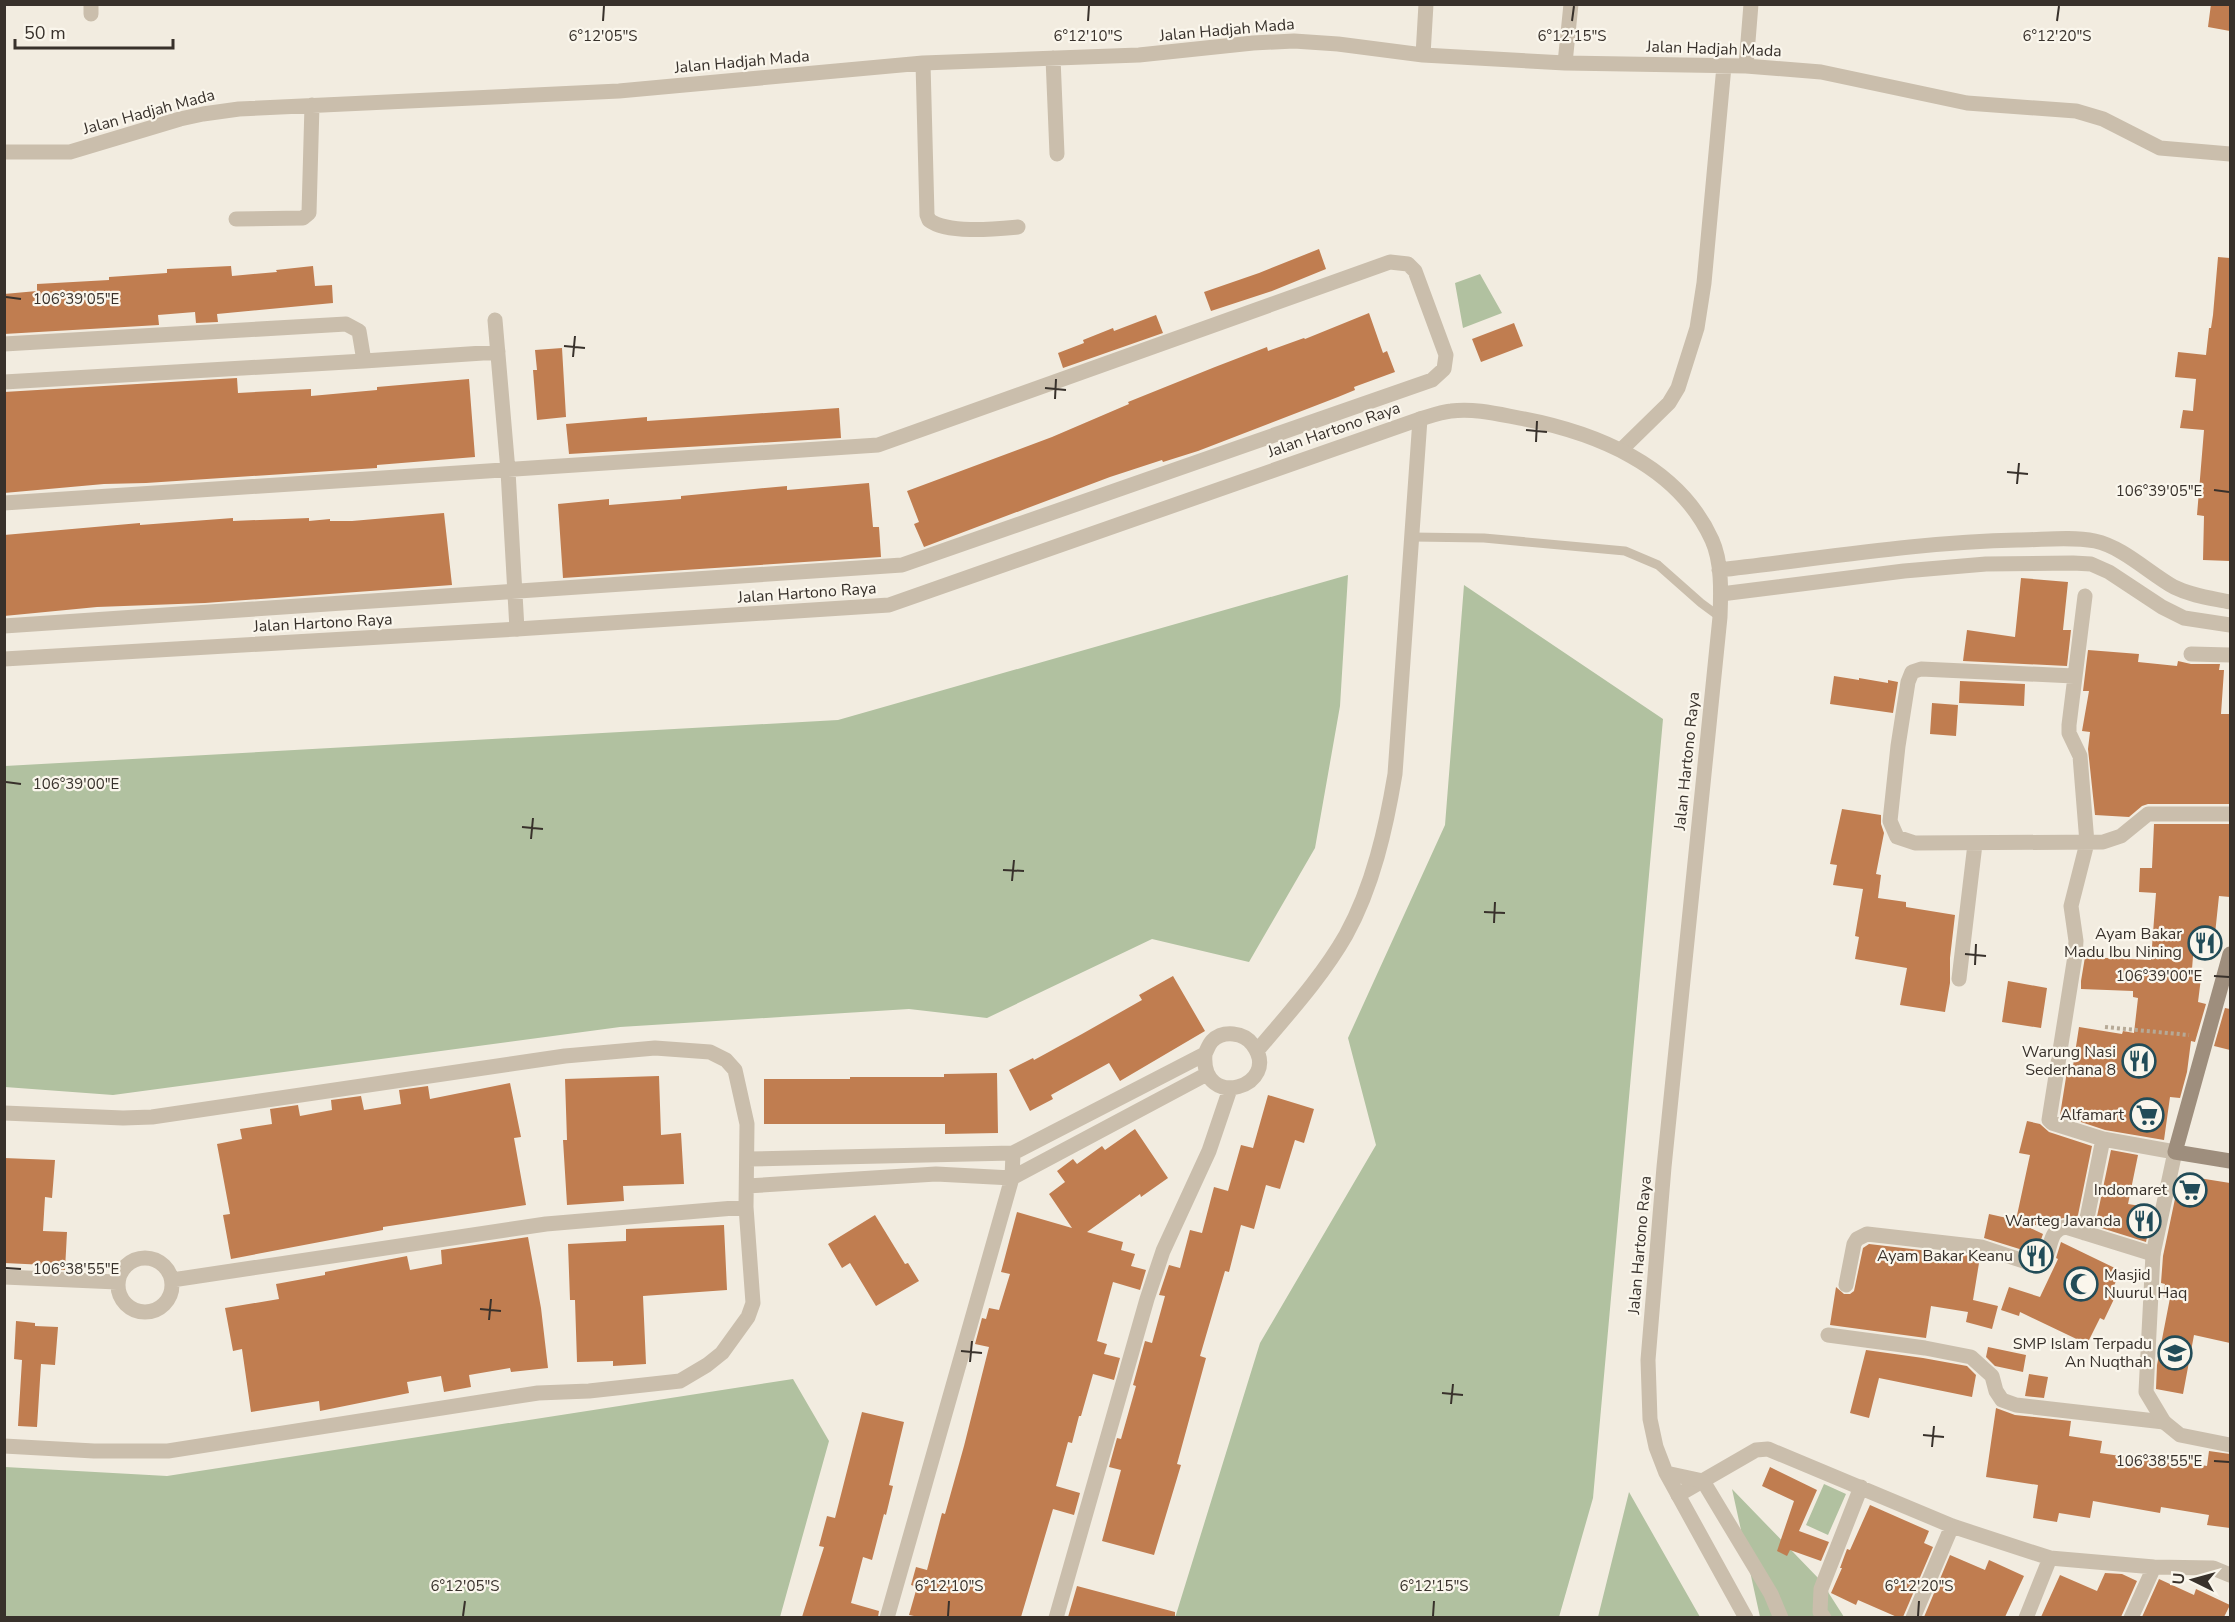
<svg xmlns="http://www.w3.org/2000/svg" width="2235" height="1622" viewBox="0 0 2235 1622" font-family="'Nunito Sans',sans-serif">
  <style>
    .green { fill: #b1c1a0 }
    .building { fill: #c07d50 }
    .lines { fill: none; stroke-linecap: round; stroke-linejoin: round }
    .path { stroke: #b6a996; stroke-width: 4; stroke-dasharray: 3 3; stroke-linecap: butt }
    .service { stroke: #cabeac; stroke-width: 9 }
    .minor { stroke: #cabeac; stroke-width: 15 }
    .tertiary { stroke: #cabeac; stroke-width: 15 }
    .secondary { stroke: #9e8e7d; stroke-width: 15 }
    .ticks { fill: none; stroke: #38312b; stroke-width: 2 }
    .labels { text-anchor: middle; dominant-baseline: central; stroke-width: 4.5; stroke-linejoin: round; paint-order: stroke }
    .street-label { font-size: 16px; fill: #38312b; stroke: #faf6ec }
    .poi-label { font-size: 16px; fill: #38312b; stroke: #faf6ec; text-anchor: end }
    .ticks-label { font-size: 15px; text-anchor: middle; fill: #38312b; stroke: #faf6ec; stroke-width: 4.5; stroke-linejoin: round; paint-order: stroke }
  </style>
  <rect width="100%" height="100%" fill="#f2ece0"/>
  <path class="green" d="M1480 274 1502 313 1463 328 1455 283Z
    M1348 575 1340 706 1315 848 1249 962 1152 939 987 1018 909 1009 620 1027 113 1095 5 1087V766L838 720Z
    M1464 585 1663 719 1593 1498 1559 1617 1175 1618 1260 1343 1376 1145 1348 1038 1445 825Z
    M793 1379 829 1441 780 1617H5V1467L167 1476Z
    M1824 1484 1846 1494 1828 1535 1806 1525Z
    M1732 1489 1821 1581 1844 1617H1760Z
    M1629 1492 1700 1617H1598Z"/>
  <path class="building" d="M2211 4H2230V31L2208 27Z
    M1319 249 1326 269 1272 291 1211 311 1204 292 1259 273Z
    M2218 257 2230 258V561L2203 560 2204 516 2197 515 2204 430 2180 428 2183 410 2193 411 2196 379 2175 377 2178 352 2206 355 2209 328H2211L2213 315Z
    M231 266 232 276 277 272 276 270 313 266 315 286 332 285 333 303 217 314 218 322 196 323 195 312 158 315 159 325 4 334V294L37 291V284L109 280V277L167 273V269Z
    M1369 313 1383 353 1387 351 1395 372 1354 387 1355 390 1338 397 1198 451 1163 462 1162 460 1110 477 924 547 914 524 919 522 907 491 1052 437 1129 404 1128 402 1215 367 1267 347 1268 351 1304 338 1305 339Z
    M1156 315 1163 333 1063 368 1058 353 1084 343 1083 340 1113 328 1114 331Z
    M1514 323 1523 346 1481 362 1472 339Z
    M562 348 566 417 537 420 533 370H537L535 350Z
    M237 378 238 393 311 389V396L377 390V387L469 379 475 457 377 465V468L146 483 104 484 4 493V392Z
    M839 408 841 438 569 454 566 424 647 417V421Z
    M869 483 873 527H879L881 557 563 578 558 504 609 499V505L681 499V496L754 489 787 486V490Z
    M444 513 452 585 205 603 97 607 4 616V535L140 523V525L233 518V521L309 518V521L330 519V521H352Z
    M2021 578 2068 582 2063 630H2071L2067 666 1963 661 1967 630 2015 637Z
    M2088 650 2139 654 2138 662 2177 666 2178 661 2191 664H2220L2219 670H2224L2221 714H2230V804H2148L2142 806 2129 817 2095 815 2088 749 2090 732 2082 731 2089 691H2083Z
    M1834 676 1859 680V678L1888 683V680L1898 682 1893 713 1830 704Z
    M1960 681 2025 684 2024 706 1959 703Z
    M1932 703 1958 705 1956 736 1930 734Z
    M1842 809 1881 815V824L1884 833 1876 874 1881 875 1878 898 1906 902V907L1955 915 1950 958V983L1945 1012 1900 1005 1907 968 1855 959 1859 937 1855 936 1863 889 1833 885 1837 865 1830 864Z
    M2154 824H2230V897L2219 896 2215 934 2195 931 2192 969 2202 970 2198 1002 2206 1004 2195 1042 2191 1041 2187 1072 2180 1098 2170 1097 2164 1140 2105 1130 2060 1115 2068 1065 2073 1066 2079 1027 2122 1034 2123 1031 2134 1033 2138 998 2133 997V991L2081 989V981L2085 957 2151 960 2156 893 2139 892 2140 868H2152Z
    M1173 976 1205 1031 1120 1081 1109 1063 1051 1095 1053 1099 1030 1111 1009 1070 1033 1058 1034 1060 1082 1034 1142 1000 1139 995Z
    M2008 981 2047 988 2041 1028 2002 1022Z
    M2225 1008 2230 1009V1050L2214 1046Z
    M997 1073 998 1133 945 1134V1124H764V1079H850V1077H944V1074Z
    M659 1076 661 1135 681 1133 684 1184 623 1186 624 1201 567 1205 563 1140H567L565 1079Z
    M510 1083 521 1137 514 1138 526 1205 383 1227V1230L231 1259 223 1215 230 1214 217 1144 242 1139 240 1129 272 1124 270 1109 298 1105 300 1116 332 1110 331 1100 361 1096 364 1110 401 1104 399 1090 428 1086 430 1099Z
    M1268 1095 1314 1109 1304 1143 1295 1140 1280 1189 1266 1185 1254 1229 1241 1225 1229 1272 1225 1271 1200 1356 1206 1358 1177 1464 1181 1465 1154 1555 1102 1541 1121 1470 1109 1467 1117 1438 1121 1439 1136 1386 1133 1385 1145 1341 1152 1343 1165 1296 1159 1295 1169 1265 1180 1268 1190 1230 1202 1233 1214 1187 1228 1191 1241 1145 1253 1148Z
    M2027 1121 2040 1124 2049 1132 2092 1146 2077 1220 2063 1218 2053 1221 2047 1227 2029 1224 2028 1227 2043 1234 2036 1254 1984 1238 1989 1214 2016 1220 2030 1155 2019 1153Z
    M1135 1129 1168 1178 1141 1197 1140 1194 1087 1232 1123 1242 1121 1250 1135 1254 1131 1266 1146 1270 1140 1290 1113 1282 1097 1341 1107 1344 1104 1354 1120 1358 1114 1380 1093 1374 1081 1416H1079L1072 1443 1068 1442 1056 1486 1080 1493 1074 1515 1053 1509 1021 1617H919L909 1615 917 1587 911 1585 916 1567 927 1570 942 1513 945 1514 964 1446 989 1347 975 1344 982 1318 986 1319 989 1308 999 1310 1010 1274 1001 1272 1017 1212 1072 1228 1049 1194 1065 1182 1057 1171 1073 1159 1077 1164 1102 1146 1105 1150Z
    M2111 1150 2138 1155 2128 1204 2153 1208 2146 1242 2095 1226Z
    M4 1158 55 1160 52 1198 45 1197 43 1231 67 1232 65 1270 46 1269V1265L4 1263Z
    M2180 1175 2230 1183V1343L2194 1335 2183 1394 2156 1389 2157 1365 2170 1298 2163 1296 2165 1284 2161 1283 2163 1256Z
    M875 1215 905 1264 908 1263 919 1281 876 1306 850 1263 842 1268 828 1244Z
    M724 1225 727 1290 643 1296 646 1364 613 1366V1361L577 1362 575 1300H570L568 1244 626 1241V1229Z
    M528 1237 541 1308 548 1368 511 1372 510 1368 469 1375 471 1387 444 1392 441 1376 407 1382 409 1393 320 1411 319 1401 251 1412 242 1349 233 1351 225 1308 279 1299 276 1284 325 1275V1272L407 1256 410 1270 442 1264 441 1250Z
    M2061 1242 2121 1271 2109 1296 2114 1299 2104 1320 2100 1318 2087 1344 2020 1312 2019 1316 2001 1310 2009 1287 2040 1297 2058 1259 2056 1258Z
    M1869 1244 1980 1257 1973 1300 1998 1306 1992 1329 1966 1322 1968 1312 1931 1306 1926 1338 1830 1325 1836 1287 1844 1294H1850L1854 1291 1863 1248Z
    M16 1321 35 1323V1326L58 1327 55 1365 41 1364 37 1427 18 1426 22 1360 14 1359Z
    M1988 1347 2026 1355 2023 1372 1995 1366 1986 1357Z
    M1866 1350 1923 1358 1967 1366 1976 1375 1972 1397 1879 1378 1869 1418 1850 1413Z
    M2029 1374 2048 1377 2044 1398 2025 1396Z
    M1996 1408 2015 1415 2071 1421 2069 1436 2102 1441 2100 1453 2182 1465V1462L2207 1466 2209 1451 2230 1454V1528L2207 1525 2209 1515 2161 1507 2160 1513 2093 1501 2090 1518 2059 1513 2057 1522 2033 1518 2038 1485 1986 1477Z
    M862 1412 904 1422 889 1485 893 1486 886 1515 884 1514 872 1560 863 1557 851 1603 879 1611 878 1617H802L824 1547 819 1546 827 1516 835 1518Z
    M1770 1467 1817 1490 1799 1531 1829 1542 1821 1561 1790 1550 1787 1556 1777 1551 1794 1501 1762 1486Z
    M1870 1505 1929 1531 1924 1543 1933 1547 1903 1617H1897L1858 1600 1856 1605 1831 1593 1842 1568H1840L1847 1549 1850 1550Z
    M1950 1555 1985 1570 1989 1560 2024 1576 2005 1617H1924Z
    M2105 1573 2122 1574 2137 1581 2121 1617H2041L2060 1575 2097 1591Z
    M2159 1579 2194 1595 2196 1589 2230 1605 2224 1617H2142Z
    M1077 1586 1175 1612V1617H1068Z"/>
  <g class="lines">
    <path class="path" d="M2105 1027 2189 1035"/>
    <path class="service" d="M1412 537 1484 538 1625 551 1658 565 1701 603 1720 617"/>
    <path class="minor" d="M91 4V14
      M1423 55 1426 4
      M1053 58 1057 154
      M923 63 927 215 929 220C947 234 996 229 1018 227
      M1565 63 1571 4
      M1746 66 1751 4
      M4 152H70L180 119 203 114 239 109 619 91 923 63 1139 55 1253 43 1294 41 1338 44 1423 55 1565 63 1746 66 1821 72 1967 103 2076 111 2103 119 2160 148 2230 154
      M236 219 303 218 309 213 312 105
      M495 320 508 471 517 629
      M4 344 346 324 359 331 364 361 498 352
      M4 382 364 361
      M1622 449 1669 403 1678 388 1697 328 1704 283 1724 66
      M4 503 878 445 1390 262 1408 264 1415 271 1446 355 1444 369 1432 380 902 565 4 626
      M2085 596 2069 725V733L2080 756 2087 843 2071 906 2076 941 2075 956 2049 1120 2052 1123 2103 1139 2175 1152
      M2191 654 2230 655
      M2074 676 1921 669 1912 672 1908 682 1898 746 1890 821 1897 837 1915 843 2103 842 2121 836 2148 814H2230
      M1959 979 1975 844
      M1257 1051C1288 1014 1322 977 1346 935 1373 886 1386 828 1395 774L1420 419
      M4 1113 123 1118 152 1117 565 1056 655 1048 710 1052 726 1060 735 1070 747 1124 746 1207 753 1303 748 1317 722 1353 707 1365 680 1381 589 1391 538 1393 168 1451H94L4 1446
      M748 1159 1013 1153 1205 1054C1207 1050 1209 1044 1212 1041 1223 1030 1244 1032 1253 1045 1283 1086 1200 1112 1205 1054
      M747 1186 936 1174 1012 1178 1207 1074
      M2084 1233 2103 1139
      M118 1285a27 27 0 1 1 54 0a27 27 0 1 1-54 0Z
      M4 1277 117 1282
      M172 1280 546 1224 746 1207
      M1846 1285 1854 1244 1857 1239 1867 1234 1981 1247 2036 1265C2055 1260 2044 1229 2066 1227L2153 1254
      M1828 1335 1925 1348 1971 1357 1992 1376 1996 1391 2002 1400 2016 1405 2164 1422
      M1678 1495 1756 1450 1768 1449 1952 1526 2050 1558 2154 1567 2213 1568 2230 1575
      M887 1618 1012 1178 1013 1153
      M1056 1618 1147 1299 1163 1251 1209 1151 1230 1089
      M1824 1618 1820 1612 1821 1589 1861 1487
      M1913 1618 1952 1526
      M2026 1618 2050 1558
      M2131 1618 2154 1567"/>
    <path class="tertiary" d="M1719 570C1818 559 1917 542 2018 540 2043 540 2070 536 2095 541 2123 547 2149 573 2174 587 2192 596 2211 598 2230 602
      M1721 594 1904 571 1986 564 2073 563 2091 564 2109 572 2162 607 2184 618 2230 625
      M4 659 517 629 889 605 1420 419C1430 416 1441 412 1451 411 1474 408 1498 414 1519 418 1595 432 1678 465 1712 540 1722 562 1721 592 1720 617L1664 1167 1648 1360 1650 1419 1656 1447 1666 1473 1746 1618
      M2175 1152 2153 1254 2146 1392 2164 1422 2180 1435 2230 1445
      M1666 1473 1703 1481 1771 1594 1781 1618"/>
    <path class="secondary" d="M2230 954 2175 1152 2230 1161"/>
  </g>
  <path class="ticks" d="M603 21 604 6M1088 21 1089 6M1572 21 1574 6M2057 21 2059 6M6 297 21 299M564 346 585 348M573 357 575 336M1045 388 1066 390M1055 399 1056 379M1526 430 1547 432M1536 442 1537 421M2007 472 2028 474M2017 484 2019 463M2214 490 2229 492M6 782 21 784M522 827 543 829M531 839 533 818M1003 870 1024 871M1012 881 1014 860M1484 912 1505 913M1494 923 1495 902M1965 954 1986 956M1975 965 1976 944M2214 976 2229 977M6 1268 21 1269M480 1309 501 1311M489 1320 491 1299M961 1351 982 1353M970 1362 972 1341M1442 1393 1463 1395M1451 1404 1453 1384M1923 1435 1944 1437M1932 1447 1934 1426M2214 1461 2229 1462M463 1616 465 1601M948 1616 949 1601M1433 1616 1434 1601M1918 1616 1919 1601"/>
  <defs>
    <g id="restaurant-ring" transform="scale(1.725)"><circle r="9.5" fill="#faf6ec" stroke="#224c58" stroke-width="1.5"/><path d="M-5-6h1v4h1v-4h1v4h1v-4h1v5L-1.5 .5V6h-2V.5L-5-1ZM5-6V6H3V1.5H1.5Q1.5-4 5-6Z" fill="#224c58"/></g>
    <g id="supermarket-ring" transform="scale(1.725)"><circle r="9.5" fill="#faf6ec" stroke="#224c58" stroke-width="1.5"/><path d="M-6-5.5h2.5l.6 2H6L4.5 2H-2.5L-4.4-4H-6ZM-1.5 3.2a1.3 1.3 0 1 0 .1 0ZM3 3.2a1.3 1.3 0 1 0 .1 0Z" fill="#224c58"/></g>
    <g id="mosque-ring" transform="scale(1.725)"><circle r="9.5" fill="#faf6ec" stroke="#224c58" stroke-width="1.5"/><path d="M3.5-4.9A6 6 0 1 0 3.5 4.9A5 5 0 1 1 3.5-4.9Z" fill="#224c58"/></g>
    <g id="university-ring" transform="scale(1.725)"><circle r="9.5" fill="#faf6ec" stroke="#224c58" stroke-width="1.5"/><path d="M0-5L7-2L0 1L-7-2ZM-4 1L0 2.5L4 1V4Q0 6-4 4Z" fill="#224c58"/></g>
  </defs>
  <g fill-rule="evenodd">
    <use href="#restaurant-ring" x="2205" y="943"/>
    <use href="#restaurant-ring" x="2139" y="1061"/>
    <use href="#supermarket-ring" x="2147" y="1115"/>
    <use href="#supermarket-ring" x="2190" y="1190"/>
    <use href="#restaurant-ring" x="2144" y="1221"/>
    <use href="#restaurant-ring" x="2036" y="1256"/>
    <use href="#mosque-ring" x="2081" y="1284"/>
    <use href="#university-ring" x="2175" y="1353"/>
  </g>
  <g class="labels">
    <g class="street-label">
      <text transform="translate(1227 30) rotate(-5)">Jalan Hadjah Mada</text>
      <text transform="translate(1714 49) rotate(2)">Jalan Hadjah Mada</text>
      <text transform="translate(742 62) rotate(-5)">Jalan Hadjah Mada</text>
      <text transform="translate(149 112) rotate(-15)">Jalan Hadjah Mada</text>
      <text transform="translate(1334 430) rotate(-19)">Jalan Hartono Raya</text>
      <text transform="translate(807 593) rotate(-4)">Jalan Hartono Raya</text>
      <text transform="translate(323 623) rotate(-3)">Jalan Hartono Raya</text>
      <text transform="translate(1687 761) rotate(-84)">Jalan Hartono Raya</text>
      <text transform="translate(1640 1245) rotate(-85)">Jalan Hartono Raya</text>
    </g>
    <g class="poi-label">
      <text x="2182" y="934">Ayam Bakar<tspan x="2182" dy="18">Madu Ibu Nining</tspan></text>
      <text x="2116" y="1052">Warung Nasi<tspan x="2116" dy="18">Sederhana 8</tspan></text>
      <text x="2124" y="1115">Alfamart</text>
      <text x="2167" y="1190">Indomaret</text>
      <text x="2121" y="1221">Warteg Javanda</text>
      <text x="2013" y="1256">Ayam Bakar Keanu</text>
      <text x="2104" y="1275" text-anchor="start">Masjid<tspan x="2104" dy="18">Nuurul Haq</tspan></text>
      <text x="2152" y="1344">SMP Islam Terpadu<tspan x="2152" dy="18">An Nuqthah</tspan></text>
    </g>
  </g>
  <g class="ticks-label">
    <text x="603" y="41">6°12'05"S</text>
    <text x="1088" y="41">6°12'10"S</text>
    <text x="1572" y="41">6°12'15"S</text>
    <text x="2057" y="41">6°12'20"S</text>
    <text x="76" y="304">106°39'05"E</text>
    <text x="2159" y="496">106°39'05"E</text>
    <text x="76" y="789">106°39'00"E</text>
    <text x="2159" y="981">106°39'00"E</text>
    <text x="76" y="1274">106°38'55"E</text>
    <text x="2159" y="1466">106°38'55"E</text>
    <text x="465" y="1591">6°12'05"S</text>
    <text x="949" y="1591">6°12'10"S</text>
    <text x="1434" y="1591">6°12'15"S</text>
    <text x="1919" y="1591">6°12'20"S</text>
  </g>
  <rect width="2235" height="1622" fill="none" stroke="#38312b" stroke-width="12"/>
  <g transform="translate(2193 1580) rotate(275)" stroke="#faf6ec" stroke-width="4.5" paint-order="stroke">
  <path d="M0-4.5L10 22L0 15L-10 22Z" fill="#38312b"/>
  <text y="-9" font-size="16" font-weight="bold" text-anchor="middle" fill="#38312b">U</text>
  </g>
  <path d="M15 39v9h158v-9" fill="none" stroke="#38312b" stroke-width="3"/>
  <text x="24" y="39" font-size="18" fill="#38312b" stroke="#faf6ec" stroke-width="4.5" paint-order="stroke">50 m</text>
</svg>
